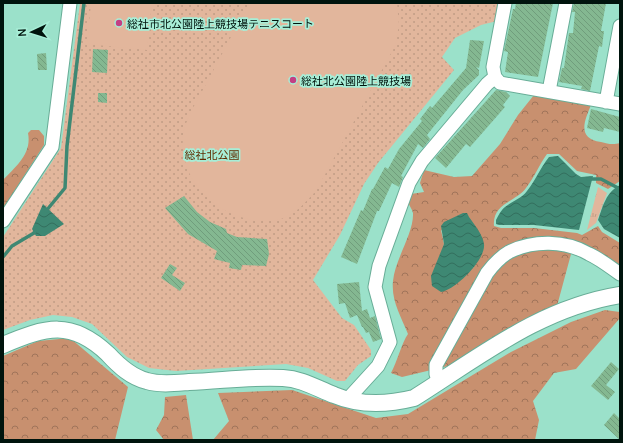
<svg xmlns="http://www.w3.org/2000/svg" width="623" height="443" viewBox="0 0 623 443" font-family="Manrope,'Noto Sans JP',sans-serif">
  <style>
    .grass { fill: url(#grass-tufts) }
    .forest { fill: url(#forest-crowns); fill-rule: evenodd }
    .park { fill: url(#park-dots) }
    .garden { fill: #e2b69c }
    .water { fill: url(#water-waves) }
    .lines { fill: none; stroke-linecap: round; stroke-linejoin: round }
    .stream { stroke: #3e8873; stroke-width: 3.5 }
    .building { fill: url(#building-back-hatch) }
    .minor-casing { stroke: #68ad97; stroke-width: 15 }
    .tertiary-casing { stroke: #68ad97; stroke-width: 18 }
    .minor { stroke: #fff; stroke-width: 13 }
    .tertiary { stroke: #fff; stroke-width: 16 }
    .poi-dot { fill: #c33f84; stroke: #a7eed7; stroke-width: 1.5 }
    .labels { text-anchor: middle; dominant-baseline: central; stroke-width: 3.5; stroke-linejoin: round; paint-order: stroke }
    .poi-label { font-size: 11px; fill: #00140d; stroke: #a7eed7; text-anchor: start }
    .park-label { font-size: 11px; fill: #5f2c02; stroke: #a7eed7 }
  </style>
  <defs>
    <pattern id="grass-tufts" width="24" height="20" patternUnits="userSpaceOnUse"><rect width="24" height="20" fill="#e2b69c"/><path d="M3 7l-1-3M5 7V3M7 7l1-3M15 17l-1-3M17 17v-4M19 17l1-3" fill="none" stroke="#c09c85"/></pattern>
    <pattern id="forest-crowns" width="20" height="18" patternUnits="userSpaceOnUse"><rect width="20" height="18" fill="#c8906f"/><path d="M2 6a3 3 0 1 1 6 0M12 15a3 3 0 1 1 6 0" fill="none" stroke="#a0745a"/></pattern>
    <pattern id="park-dots" width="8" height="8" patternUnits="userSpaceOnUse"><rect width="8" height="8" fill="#e2b69c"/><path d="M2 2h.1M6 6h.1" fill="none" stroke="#c09c85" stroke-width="1.8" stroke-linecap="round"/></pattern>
    <pattern id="water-waves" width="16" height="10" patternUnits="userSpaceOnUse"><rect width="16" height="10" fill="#3e8873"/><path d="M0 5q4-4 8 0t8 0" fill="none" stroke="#326e5d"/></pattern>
    <pattern id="building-back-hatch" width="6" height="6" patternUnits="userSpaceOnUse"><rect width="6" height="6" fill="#84b891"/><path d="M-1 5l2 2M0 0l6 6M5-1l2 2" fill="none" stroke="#709d7c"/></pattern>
  </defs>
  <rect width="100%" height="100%" fill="#9be1ca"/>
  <path class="grass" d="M598 187 607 193 596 223 587 230Z"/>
  <path class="forest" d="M534 95 591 105C584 122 577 138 601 142 608 144 613 145 620 143V181L608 189 596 183V175L577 171 559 154H547C539 165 534 178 526 188 516 202 492 203 494 226L501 228H534L577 233 582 235 598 226 602 232 620 243V267L574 243 557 306 487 342 448 366 402 377 391 373C397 362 402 342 408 334 401 316 391 301 393 281 395 259 414 233 413 213 412 209 409 205 408 202L411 194 424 192 420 183 424 170 454 177 472 176 500 144 518 115ZM441 230 483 251 473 268 443 249 444 244Z
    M31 130H39L44 136V145L3 209V180C16 166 32 154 28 133Z
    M605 310 620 312V318L576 369 554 373 533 401 539 420 535 440H213L229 421 218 393 292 390 376 418 408 414 511 352 571 322Z
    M70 338 128 387 115 440H3V356L38 341Z
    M186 395 193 440H164L156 430 164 415 165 397Z"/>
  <path class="park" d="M80 3H500L497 21 481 25 455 38 442 57 454 70 378 163 364 184 340 235 313 280 342 318 354 325 371 350V356L358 365 345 381H337L308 368 286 364 176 371 149 368 127 357 92 324 72 317 53 315 30 320 3 330V237L61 148Z"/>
  <path class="garden" d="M91 3H152L147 50 87 44Z
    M249 3H397L399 25 395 46 316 191C307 200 298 212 286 217 277 222 263 221 253 220 213 214 179 179 183 136 185 119 197 101 205 86 220 58 234 31 249 3Z"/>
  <path class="water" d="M558 156 576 174 581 177 593 176 579 230 534 225H499L496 224V220C498 216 501 210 505 207 512 201 521 199 527 191 536 180 540 168 549 157Z
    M620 185V238L604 229 598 220C603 206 606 192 620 185Z
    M43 204 64 224 45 236H36L32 229Z
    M463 213H467L469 217C474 224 483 235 484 244 486 260 455 290 441 292L432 286 431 276 444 244 441 226 444 222Z"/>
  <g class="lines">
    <path class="stream" d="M588 179H601L620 189
      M46 211 65 188 67 146 84 3
      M3 257 12 246 34 233 36 228"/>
  </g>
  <path class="building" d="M516 3H553L538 77 505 72 508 52 504 51 513 9H515Z
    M574 3H606L601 31H604L602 47 599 46 590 91 581 89 582 86 559 82 562 68H564L569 33H573L575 12H572Z
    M470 40 484 41 479 68 476 67 479 70V75L463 90 427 135 430 139 423 148 418 144 401 176 403 177 399 187 392 183 379 211H377L357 264 341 257 361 210 363 211 372 189H373L385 167 388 169 399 149 422 121 420 119 430 106 432 108 466 68Z
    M93 49 108 50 107 73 92 72Z
    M46 53 47 70H38L37 54Z
    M496 90 506 92 510 96 503 105 505 107 470 147 466 144 446 168 435 158Z
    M98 93H107V103L98 102Z
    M591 109 620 117V132L604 128 603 132 587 128Z
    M184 196 197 212 210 222 226 229 227 233 237 237 267 239 269 254 266 266 242 265 241 270 229 268 230 263 214 259 217 251 188 234 165 208Z
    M170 264 177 268 172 275 185 283 180 291 161 278Z
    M359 282 362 311 367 309 370 318 375 316 381 339 373 342 369 332 366 333 363 327H362L357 315 350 318 345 303 339 304 337 284Z
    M611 362 619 369 606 385 615 392 608 400 591 386Z
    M614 413 620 419V440L604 425Z"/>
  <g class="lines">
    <g class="minor-casing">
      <path id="minor" d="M505 3 493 67 495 77 500 83 620 104
        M549 91 566 3
        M606 102 620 26
        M3 221 52 147 70 3
        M439 383 436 374V365L487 273C493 265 500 257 509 252 533 240 565 240 589 254 600 259 610 267 620 274
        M347 400 378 366 390 342 375 287 379 266 409 183 422 161 487 84 495 77"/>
    </g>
    <g class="tertiary-casing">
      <path id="tertiary" d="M3 345C46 327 71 319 108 354 119 366 131 377 147 381 160 385 176 383 189 382 220 381 252 376 283 378 302 379 316 388 334 395 360 406 386 405 414 398 481 356 540 308 620 295"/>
    </g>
    <use href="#minor" class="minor"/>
    <use href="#tertiary" class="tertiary"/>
  </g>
  <g class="poi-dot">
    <circle cx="119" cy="23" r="4"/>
    <circle cx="293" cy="80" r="4"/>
  </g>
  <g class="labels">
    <g class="poi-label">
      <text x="127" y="23">総社市北公園陸上競技場テニスコート</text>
      <text x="301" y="80">総社北公園陸上競技場</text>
    </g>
    <g class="park-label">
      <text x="212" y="154">総社北公園</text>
    </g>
  </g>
  <rect width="623" height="443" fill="none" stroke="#00140d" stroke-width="8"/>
  <g transform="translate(32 32) rotate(266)" stroke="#a7eed7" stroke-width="3" paint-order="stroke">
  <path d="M0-3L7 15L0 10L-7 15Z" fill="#00140d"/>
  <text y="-6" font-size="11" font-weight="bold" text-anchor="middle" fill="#00140d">N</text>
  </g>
</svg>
